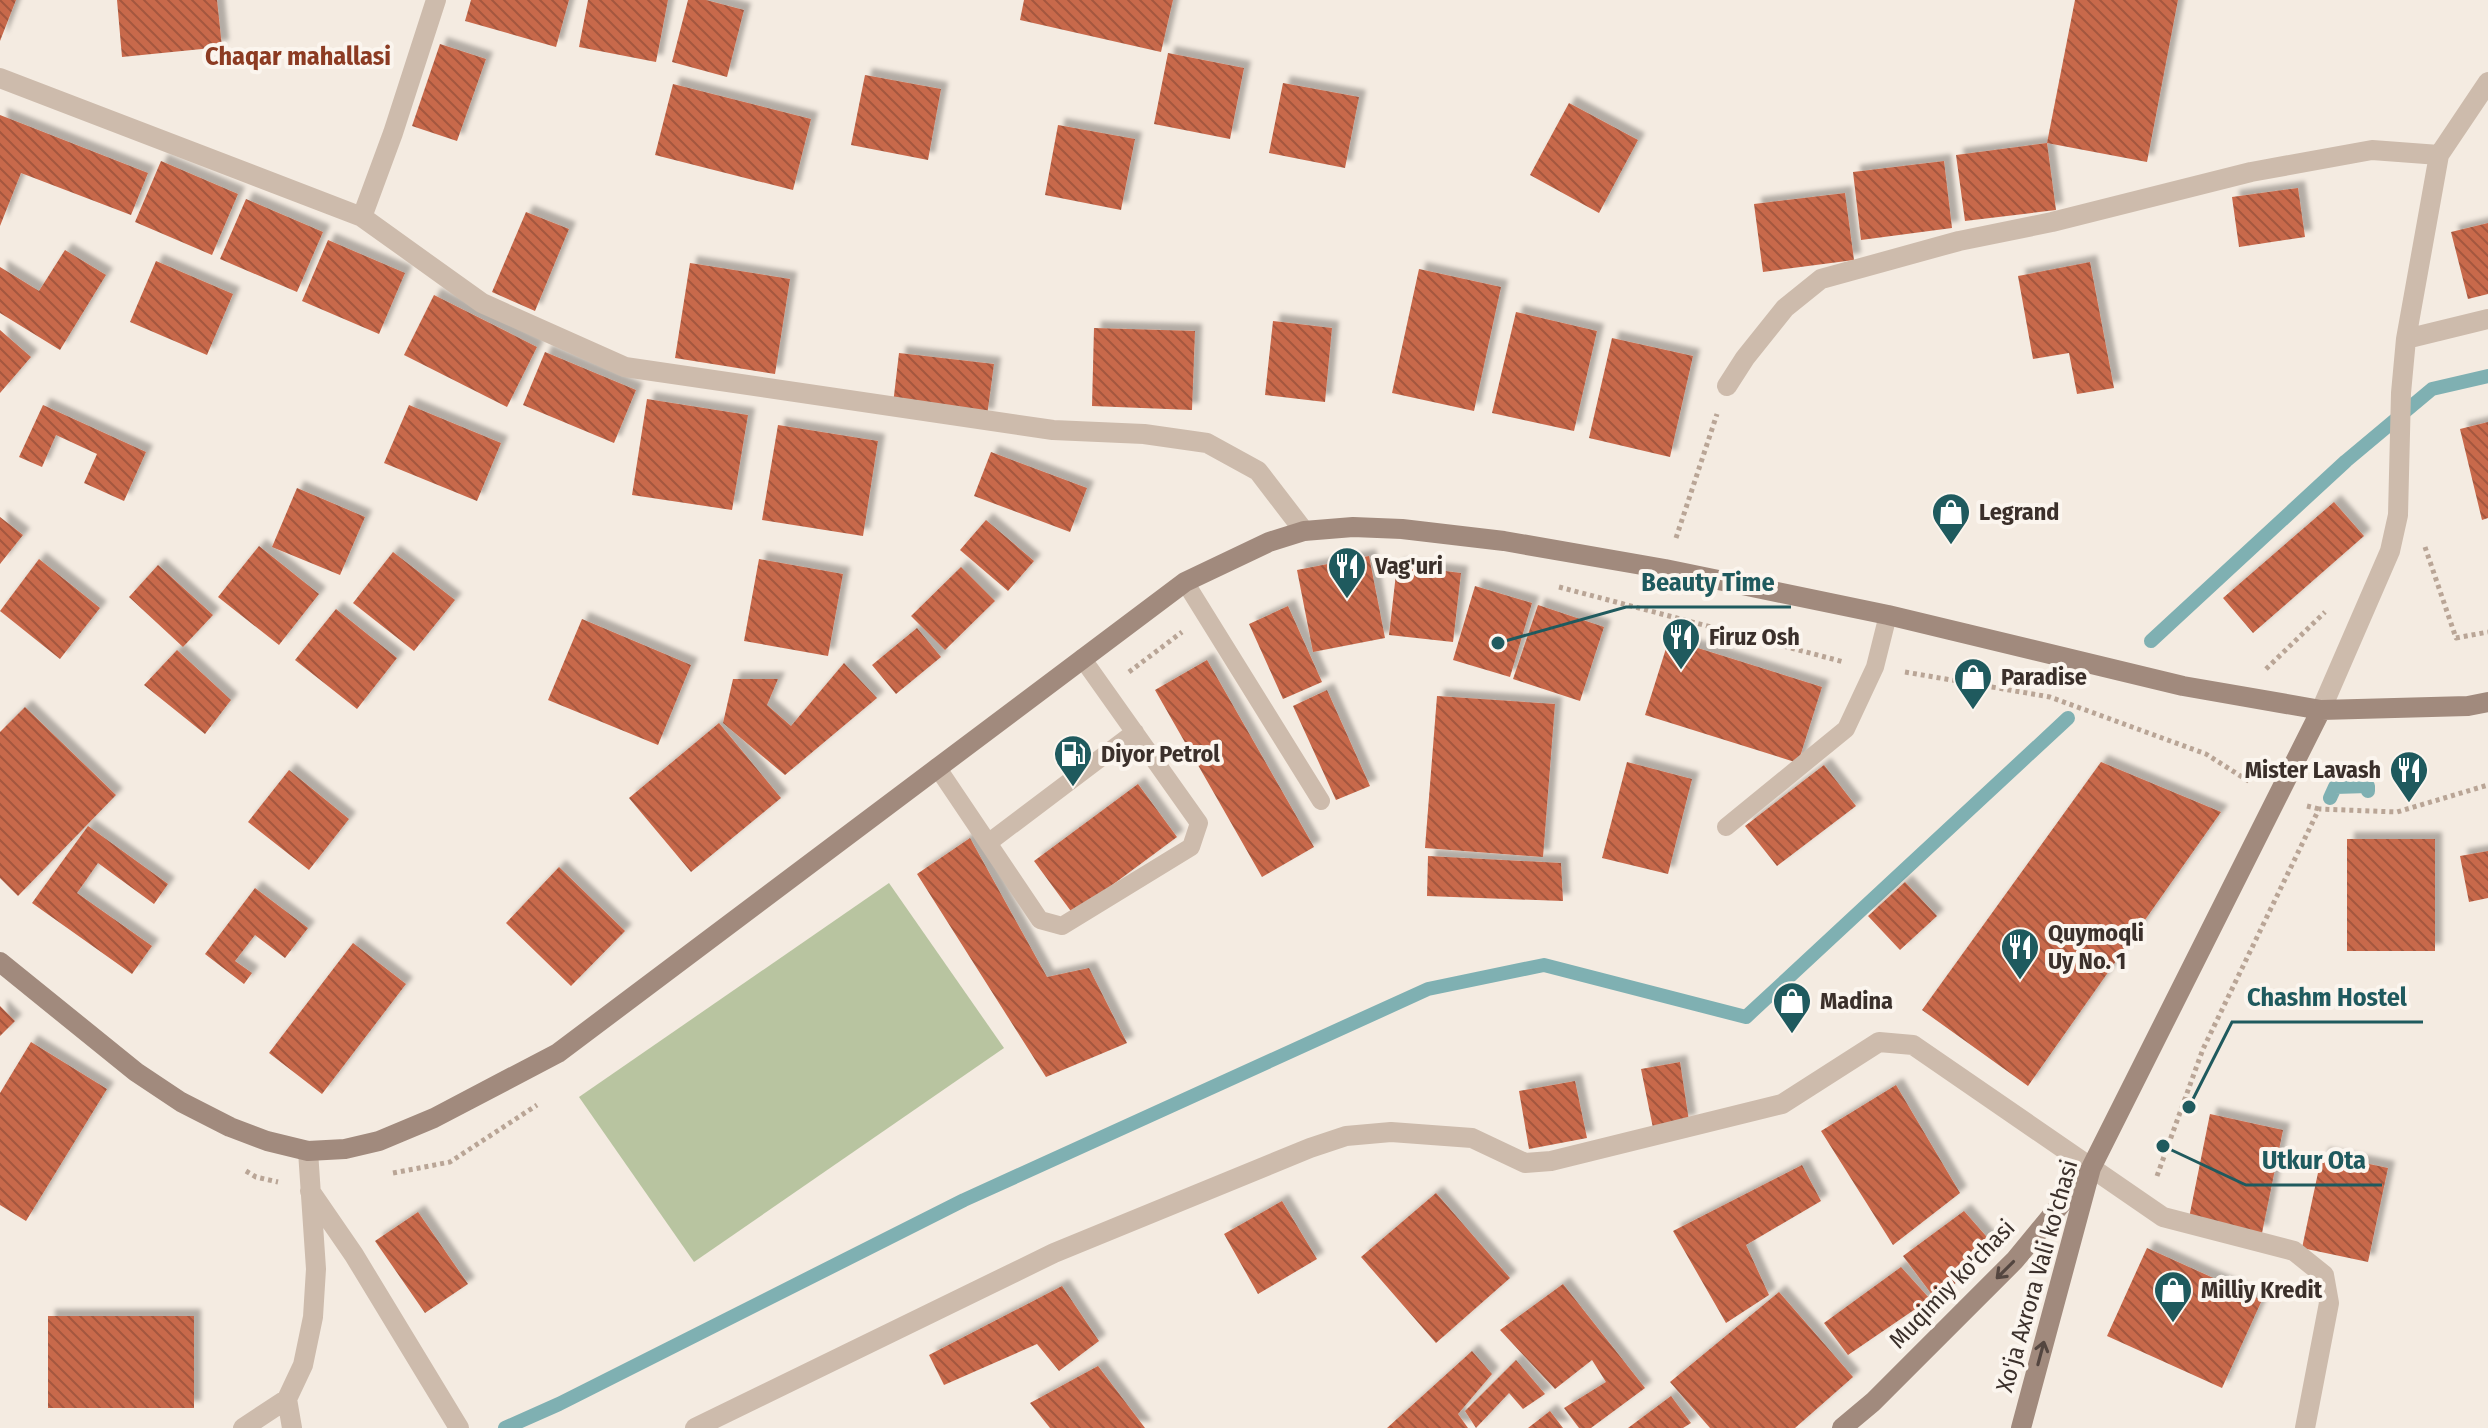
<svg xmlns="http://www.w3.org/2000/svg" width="2488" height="1428" viewBox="0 0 2488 1428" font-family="'Fira Sans Condensed',sans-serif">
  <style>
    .pitch { fill: #b8c4a0 }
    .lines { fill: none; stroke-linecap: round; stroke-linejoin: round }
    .stream { stroke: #7fb0b2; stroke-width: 14 }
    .building { fill: url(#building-back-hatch); filter: url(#shadow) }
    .path { stroke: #b9a596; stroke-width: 5; stroke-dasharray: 4 4; stroke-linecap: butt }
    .lane { stroke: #cdbbac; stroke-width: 18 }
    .street { stroke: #cdbbac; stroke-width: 20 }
    .secondary { stroke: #a18a7d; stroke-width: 20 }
    .oneway { stroke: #544640 }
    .labels { text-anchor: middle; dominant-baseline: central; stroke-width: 8; stroke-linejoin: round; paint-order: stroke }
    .poi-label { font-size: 24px; font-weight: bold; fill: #3b302b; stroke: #fbf5ee; text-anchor: start }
    .street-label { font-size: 24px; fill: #3b302b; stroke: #fbf5ee }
    .neighbourhood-label { font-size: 26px; font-weight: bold; fill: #8c3b22; stroke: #fbf5ee }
    .leader { fill: none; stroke: #1f5a5e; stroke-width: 3 }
    .callout-dot { fill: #1f5a5e; stroke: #fbf5ee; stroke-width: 3 }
    .callout-label { font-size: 26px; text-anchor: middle; font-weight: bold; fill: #1f5a5e; stroke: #fbf5ee; stroke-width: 8; stroke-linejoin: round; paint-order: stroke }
  </style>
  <defs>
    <pattern id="building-back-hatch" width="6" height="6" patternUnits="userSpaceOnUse" patternTransform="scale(2)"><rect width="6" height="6" fill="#c8694b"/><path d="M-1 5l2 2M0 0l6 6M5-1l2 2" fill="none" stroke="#a4573f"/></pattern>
    <filter id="shadow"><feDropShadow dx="7" dy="-7" stdDeviation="2" flood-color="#0004"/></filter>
  </defs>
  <rect width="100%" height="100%" fill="#f4ebe1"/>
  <path class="pitch" d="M889 883 1004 1048 694 1262 579 1097Z"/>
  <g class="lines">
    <path class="stream" d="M2151 641 2346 461 2432 389 2488 376
      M2330 798 2335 787 2368 786V791
      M505 1428 559 1404 964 1200 1428 989 1544 965 1746 1017 2068 718"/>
  </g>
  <path class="building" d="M0 0H16L0 41Z
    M117 0H217L222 47 122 57Z
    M471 0H569L556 47 465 21Z
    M588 0H668L656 62 579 47Z
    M688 0H706L744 10 727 77 672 62Z
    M1024 0H1173L1161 52 1020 20Z
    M2075 0H2178L2147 162 2047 143Z
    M440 44 486 59 457 141 412 126Z
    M1168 53 1244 68 1230 139 1154 124Z
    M865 75 941 89 928 160 851 145Z
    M1283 83 1359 97 1345 168 1269 153Z
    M673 84 811 119 793 190 655 155Z
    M1569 103 1638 140 1599 213 1530 175Z
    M0 115 148 173 131 215 21 173 0 226Z
    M1058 125 1135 139 1121 210 1045 195Z
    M2047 143 2056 210 1965 221 1956 155Z
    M161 161 238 194 212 255 135 222Z
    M1944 161 1952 228 1861 240 1853 172Z
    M2298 188 2305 237 2239 247 2232 197Z
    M1845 193 1854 260 1763 272 1754 204Z
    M246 199 323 232 297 292 220 259Z
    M526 212 569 229 535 311 492 292Z
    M2488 223V294L2468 299 2451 232Z
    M328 240 405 273 379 334 302 301Z
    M65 250 106 275 60 350 0 313V267L39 291Z
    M156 261 233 294 207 355 130 322Z
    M2090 262 2114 388 2077 394 2069 353 2033 359 2018 276Z
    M690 263 790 279 775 374 675 358Z
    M1419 269 1501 287 1474 411 1392 393Z
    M434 295 537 347 507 407 404 355Z
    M1516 312 1597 331 1574 431 1492 413Z
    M1273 321 1332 328 1325 402 1265 395Z
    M1094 328 1195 331 1192 410 1092 406Z
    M0 330 31 357 0 393Z
    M1612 338 1693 356 1670 457 1589 438Z
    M545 352 636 390 614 443 523 405Z
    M899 353 994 364 987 416 893 404Z
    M647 399 748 415 732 510 632 495Z
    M43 405 146 452 124 501 84 483 97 454 56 435 42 467 19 457Z
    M409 405 501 443 477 501 384 463Z
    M2488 422V518L2482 520 2460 429Z
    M778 425 878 441 863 536 762 520Z
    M991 452 1087 488 1070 532 974 496Z
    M297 488 365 517 340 575 272 547Z
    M2334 502 2364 536 2253 633 2223 598Z
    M0 517 23 535 0 564Z
    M986 520 1034 561 1008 591 960 550Z
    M259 546 319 594 279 645 218 597Z
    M393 552 455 600 414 651 353 603Z
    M1369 556 1385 638 1313 652 1297 570Z
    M39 559 100 608 60 659 0 611Z
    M759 559 843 574 828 656 744 641Z
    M158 565 213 615 183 647 129 597Z
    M1397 565 1461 573 1453 642 1389 635Z
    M961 567 995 601 945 650 911 616Z
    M1475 586 1532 603 1510 677 1453 660Z
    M1538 605 1604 627 1580 701 1513 679Z
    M1288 606 1322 682 1283 699 1249 624Z
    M336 609 397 658 357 709 295 660Z
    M582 619 691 665 658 745 548 700Z
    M917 628 941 657 896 694 872 665Z
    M1669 639 1822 687 1798 763 1645 715Z
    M177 650 231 700 205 734 144 685Z
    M1207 660 1314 847 1262 877 1155 690Z
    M844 663 877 698 785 775 723 723 733 679H778L767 705 791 726Z
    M1327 690 1370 786 1336 800 1293 706Z
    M1437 696 1555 704 1543 857 1425 848Z
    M25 707 116 795 18 896 0 878V732Z
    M719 723 781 798 691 872 629 798Z
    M1627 762 1692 779 1668 874 1602 858Z
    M2101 762 2221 812 2028 1086 1922 1010Z
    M1824 765 1856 806 1777 866 1745 826Z
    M289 770 349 819 309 870 248 822Z
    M1138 784 1177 837 1073 914 1034 861Z
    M88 826 168 884 154 904 98 863 77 893 152 946 132 974 32 903Z
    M970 838 1047 977 1089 968 1127 1043 1046 1077 917 874Z
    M2347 839H2435V951H2347Z
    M2488 851V898L2469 902 2460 856Z
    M1428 856 1561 863 1563 901 1427 896Z
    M559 867 625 931 571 986 506 923Z
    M1905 882 1937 916 1900 950 1868 916Z
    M255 888 308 928 285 958 255 935 235 961 252 973 244 984 205 954Z
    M353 943 406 984 322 1094 269 1053Z
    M0 1006 15 1021 0 1036Z
    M31 1042 107 1089 26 1221 0 1205V1093Z
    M1680 1062 1689 1121 1653 1128 1641 1069Z
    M1575 1081 1587 1138 1529 1149 1519 1091Z
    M1896 1085 1960 1193 1893 1245 1821 1131Z
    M2210 1114 2283 1130 2262 1233 2189 1218Z
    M2322 1154 2388 1168 2368 1262 2302 1248Z
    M1802 1165 1821 1201 1746 1245 1769 1295 1726 1323 1673 1231Z
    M1436 1193 1510 1278 1436 1343 1361 1257Z
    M1282 1201 1317 1259 1258 1294 1224 1234Z
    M1964 1211 1993 1244 1960 1267 1966 1274 1936 1300 1903 1256Z
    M418 1212 468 1284 425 1313 375 1241Z
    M2147 1248 2262 1300 2222 1388 2107 1336Z
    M1901 1267 1930 1299 1848 1355 1824 1323Z
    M1563 1284 1645 1388 1591 1428H1579L1564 1408 1606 1382 1592 1360 1555 1389 1500 1330Z
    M1062 1286 1099 1341 1059 1371 1037 1344 944 1385 929 1355Z
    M1779 1292 1853 1377 1795 1428H1710L1670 1382Z
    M48 1316H194V1408H48Z
    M1472 1351 1492 1374 1458 1414 1468 1428H1387Z
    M1516 1360 1545 1394 1523 1409 1509 1393 1476 1428 1465 1411Z
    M1098 1366 1145 1428H1050L1030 1403Z
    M1671 1396 1691 1423 1683 1428H1628Z
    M1550 1411 1563 1428H1528Z"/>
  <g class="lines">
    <path class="path" d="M1676 538 1717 414
      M2425 547 2456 638 2488 632
      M1559 587 1844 662
      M2266 669 2325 612
      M1129 672 1182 632
      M1905 672 2050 697 2206 754 2250 782
      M2307 806 2319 809
      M246 1171 256 1177 278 1182
      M393 1173 450 1162 537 1105
      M2157 1176 2203 1049 2319 809 2397 812 2488 785"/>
    <path class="lane" d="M1185 582 1321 801
      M937 767 1040 920 1062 926 1191 847 1199 823 1082 658
      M1726 827 1846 729 1875 667 1888 615
      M988 843 1135 732"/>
    <path class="street" d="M0 78 362 217 482 303 625 367 1053 430 1144 434 1207 443 1258 471 1304 531
      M362 217 393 133 436 0
      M2406 339 2488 319
      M1727 386 1745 358 1785 308 1821 279 1959 241 2052 222 2251 172 2372 150 2439 155
      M2321 710 2390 551 2398 515 2401 393 2406 339 2439 155 2488 82
      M310 1191 354 1255 459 1428
      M243 1428 287 1399
      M292 1428 287 1399 303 1365 313 1317 316 1269 308 1151
      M695 1428 1054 1253 1310 1148 1346 1136 1391 1132 1472 1138 1525 1163 1551 1161 1782 1104 1879 1042 1913 1045 2163 1217 2294 1251 2324 1275 2329 1303 2305 1428"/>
    <path class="secondary" d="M0 962 136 1072 181 1102 230 1127 267 1141 308 1151 345 1149 379 1141 434 1118 558 1053 1185 582 1269 542 1304 531 1353 527 1402 529 1504 541 1665 569 1888 615 2183 686 2321 710 2468 706 2488 702
      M1842 1428 1873 1402 2015 1260 2086 1174
      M2021 1428 2091 1168 2321 710"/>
  </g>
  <defs><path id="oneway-shaft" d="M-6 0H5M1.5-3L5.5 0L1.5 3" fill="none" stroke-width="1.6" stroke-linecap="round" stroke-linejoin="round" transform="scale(2)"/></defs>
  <g class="oneway">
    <use href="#oneway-shaft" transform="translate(2005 1270) rotate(135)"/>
    <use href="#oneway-shaft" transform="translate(2041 1353) rotate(-75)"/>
  </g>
  <defs>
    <g id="shop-pin" transform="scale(2)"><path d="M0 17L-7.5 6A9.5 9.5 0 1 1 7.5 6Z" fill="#1f5a5e" stroke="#fbf5ee"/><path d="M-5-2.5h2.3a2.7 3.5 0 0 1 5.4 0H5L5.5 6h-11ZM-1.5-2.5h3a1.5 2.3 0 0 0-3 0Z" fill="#fff"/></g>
    <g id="restaurant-pin" transform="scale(2)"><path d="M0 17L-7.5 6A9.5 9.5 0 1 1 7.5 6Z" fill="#1f5a5e" stroke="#fbf5ee"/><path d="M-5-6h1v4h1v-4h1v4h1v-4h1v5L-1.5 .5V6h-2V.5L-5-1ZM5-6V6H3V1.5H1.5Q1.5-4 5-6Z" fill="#fff"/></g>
    <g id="fuel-pin" transform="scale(2)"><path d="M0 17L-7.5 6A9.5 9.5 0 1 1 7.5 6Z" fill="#1f5a5e" stroke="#fbf5ee"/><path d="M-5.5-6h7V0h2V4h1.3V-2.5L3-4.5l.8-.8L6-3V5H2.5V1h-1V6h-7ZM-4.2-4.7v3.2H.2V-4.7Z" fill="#fff"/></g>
  </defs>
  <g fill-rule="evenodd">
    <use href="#shop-pin" x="1951" y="512"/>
    <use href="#restaurant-pin" x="1347" y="566"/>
    <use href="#restaurant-pin" x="1681" y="637"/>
    <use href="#shop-pin" x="1973" y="677"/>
    <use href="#fuel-pin" x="1073" y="754"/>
    <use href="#restaurant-pin" x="2409" y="770"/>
    <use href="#restaurant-pin" x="2020" y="947"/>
    <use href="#shop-pin" x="1792" y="1001"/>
    <use href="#shop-pin" x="2173" y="1290"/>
  </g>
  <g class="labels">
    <g class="poi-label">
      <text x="1979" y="512">Legrand</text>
      <text x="1375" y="566">Vag'uri</text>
      <text x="1709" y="637">Firuz Osh</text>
      <text x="2001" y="677">Paradise</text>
      <text x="1101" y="754">Diyor Petrol</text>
      <text x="2381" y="770" text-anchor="end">Mister Lavash</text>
      <text x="2048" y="933">Quymoqli<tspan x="2048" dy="28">Uy No. 1</tspan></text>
      <text x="1820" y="1001">Madina</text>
      <text x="2201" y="1290">Milliy Kredit</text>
    </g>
    <g class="street-label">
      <text transform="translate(2037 1276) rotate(-74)">Xo'ja Axrora Vali ko'chasi</text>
      <text transform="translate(1952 1284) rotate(-46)">Muqimiy ko'chasi</text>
    </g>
    <g class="neighbourhood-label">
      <text x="298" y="56">Chaqar mahallasi</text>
    </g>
  </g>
  <path class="leader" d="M1498 643L1626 607H1791M2189 1107L2232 1022H2423M2163 1146L2246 1185H2382"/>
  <g class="callout-dot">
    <circle cx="1498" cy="643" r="8"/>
    <circle cx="2189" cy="1107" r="8"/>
    <circle cx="2163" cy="1146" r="8"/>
  </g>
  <g class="callout-label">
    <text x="1708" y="591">Beauty Time</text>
    <text x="2327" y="1006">Chashm Hostel</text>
    <text x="2314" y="1169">Utkur Ota</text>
  </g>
</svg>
